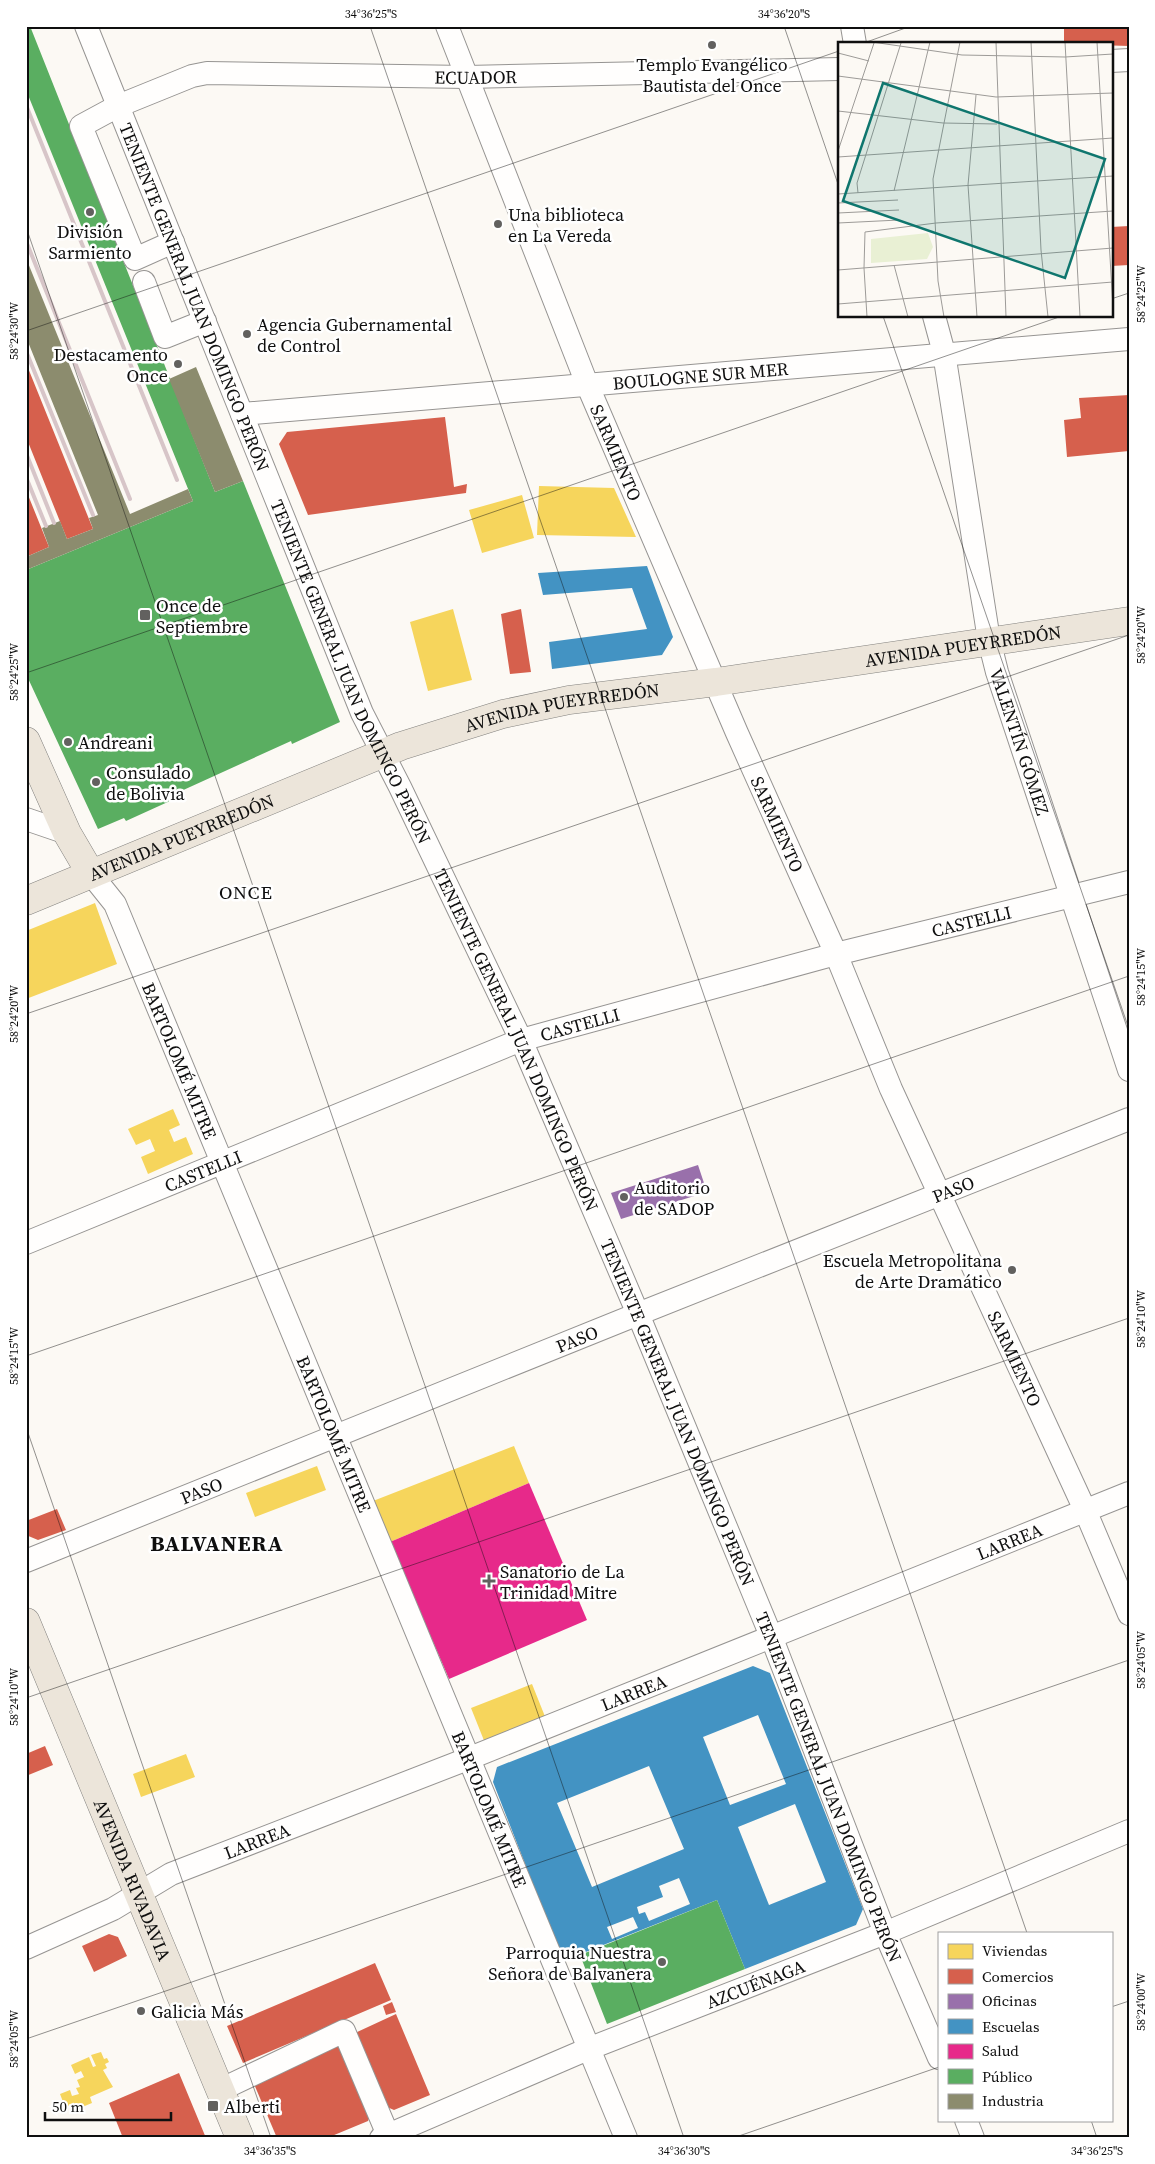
<svg xmlns="http://www.w3.org/2000/svg" width="1155" height="2164" viewBox="0 0 1155 2164" font-family="'Source Serif 4',serif">
  <style>
    .homes { fill: #f6d55c }
    .shops { fill: #d6604d }
    .offices { fill: #9970ab }
    .schools { fill: #4393c3; fill-rule: evenodd }
    .health { fill: #e7298a }
    .public { fill: #5aae61 }
    .industry { fill: #8c8c6e }
    .lines { fill: none; stroke-linecap: round; stroke-linejoin: round }
    .minor-casing { stroke: #969492; stroke-width: 24 }
    .major-casing { stroke: #83827f; stroke-width: 29 }
    .minor { stroke: #fffefd; stroke-width: 22 }
    .major { stroke: #ece5da; stroke-width: 28 }
    .rail { stroke: #d7c5c8; stroke-width: 4 }
    .ticks { fill: none; stroke: #0f0f0f; stroke-width: 1; stroke-opacity: 0.45 }
    .poi-dot { fill: #62615f; stroke: #fff; stroke-width: 2 }
    .labels { text-anchor: middle; dominant-baseline: central; stroke-width: 5; stroke-linejoin: round; paint-order: stroke }
    .poi-label { font-size: 18px; fill: #0f0f0f; stroke: #fff; text-anchor: start }
    .street-label { font-size: 18px; fill: #0f0f0f; stroke: #fff }
    .neighbourhood-label { font-size: 19px; letter-spacing: 1px; fill: #0f0f0f; stroke: #fff }
    .district-label { font-size: 22px; font-weight: bold; letter-spacing: 1px; fill: #0f0f0f; stroke: #fff }
    .inset-road { fill: none; stroke: #9d9b98; stroke-width: 1 }
    .view { fill: #0f766e; fill-opacity: 0.15; stroke: #0f766e; stroke-width: 2.5 }
    .inset-edge { fill: none; stroke: #0f0f0f; stroke-width: 2.5 }
    .neatline { fill: none; stroke: #0f0f0f; stroke-width: 2 }
    .ticks-label { font-size: 12px; text-anchor: middle; fill: #0f0f0f }
  </style>
  <rect width="100%" height="100%" fill="#fcf9f4"/>
  <path class="homes" d="M539 486 614 488 636 537 537 535Z
    M522 495 534 538 482 553 469 510Z
    M453 609 472 680 428 691 410 622Z
    M95 903 117 964 26 999V931Z
    M173 1109 180 1125 169 1130 174 1142 186 1137 193 1154 148 1174 141 1157 155 1151 150 1139 136 1145 128 1129Z
    M514 1446 529 1483 390 1542 373 1501Z
    M317 1466 326 1490 255 1517 246 1493Z
    M532 1684 546 1719 485 1743 471 1708Z
    M186 1754 195 1777 141 1797 133 1774Z
    M101 2052 104 2059 107 2058 109 2062 105 2064 107 2068 103 2070 113 2087 90 2097 92 2103 75 2110 73 2104 65 2107 60 2094 70 2090 72 2096 79 2094 76 2088 80 2087 77 2080 84 2077 81 2071 75 2074 71 2065 89 2057 93 2067 96 2066 91 2055Z"/>
  <path class="shops" d="M1064 26H1129V46L1064 44Z
    M1129 226V265L1111 266V227Z
    M26 363 93 529 67 539 26 437Z
    M1129 395V451L1067 457 1064 420 1081 418 1079 398Z
    M445 417 454 487 467 484 466 493 308 515 279 444 287 432Z
    M26 490 49 547 26 557Z
    M521 609 531 672 510 674 501 614Z
    M57 1509 66 1530 38 1540 26 1535V1521Z
    M45 1746 53 1765 26 1776V1754Z
    M109 1934 118 1937 127 1956 94 1972 82 1946Z
    M375 1963 391 2000 243 2063 227 2026Z
    M392 2002 396 2012 386 2015 383 2006Z
    M396 2014 430 2095 394 2110 387 2107 355 2033Z
    M337 2042 371 2113 368 2121 327 2138H277L254 2084Z
    M179 2073 206 2138H123L109 2103Z"/>
  <path class="offices" d="M698 1165 707 1192 621 1219 611 1193Z"/>
  <path class="schools" d="M647 566 673 637 662 655 552 669 549 642 647 629 632 588 543 595 538 573Z
    M753 1666 770 1673 863 1909 856 1925 745 1969 717 1900 563 1961 493 1782 497 1767ZM758 1715 786 1784 730 1805 703 1737ZM649 1766 684 1849 592 1887 557 1803ZM795 1804 826 1882 769 1905 738 1827ZM679 1878 690 1904 649 1921 645 1912 639 1914 637 1907 663 1897 659 1886ZM633 1917 638 1928 612 1939 607 1927Z"/>
  <path class="health" d="M529 1483 587 1620 449 1679 390 1542Z"/>
  <path class="public" d="M26 26H30L215 492 243 481 340 722 292 744 291 741 168 797 170 801 126 821 124 818 98 829 26 674V570L193 501 26 90Z
    M717 1900 745 1969 607 2024 580 1955Z"/>
  <path class="industry" d="M26 258 130 514 188 489 193 501 26 570V557L49 547 42 528 60 521 67 539 93 529 89 518 98 515 26 337Z
    M196 367 243 481 215 492 169 379Z"/>
  <g class="lines">
    <g class="minor-casing">
      <g id="minor">
        <path id="s1" d="M86 26 362 713 400 787 521 1040 638 1314 771 1636 885 1933 939 2058"/>
        <path id="s2" d="M447 26 587 384 737 733 836 954 891 1089 1085 1510 1129 1614"/>
        <path d="M852 26 855 44"/>
        <path d="M1111 61 1129 60"/>
        <path id="s3" d="M173 242 135 259 81 126 118 106 192 76 207 73 467 77 839 69"/>
        <path d="M144 282 165 337 205 321"/>
        <path id="s4" d="M934 316 944 353 989 640 997 672 1129 1070"/>
        <path id="s5" d="M242 414 1129 339"/>
        <path d="M26 819 67 833"/>
        <path id="s6" d="M91 874 115 904 626 2138"/>
        <path id="s7" d="M26 1243 521 1040 836 954 1129 882"/>
        <path id="s8" d="M26 1561 638 1314 1129 1119"/>
        <path id="s9" d="M26 1948 113 1909 171 1874 470 1758 1129 1493"/>
        <path d="M220 2090 344 2031 388 2135"/>
        <path d="M966 2120 973 2138"/>
        <path id="s10" d="M381 2138 588 2049 885 1933 1129 1831"/>
      </g>
    </g>
    <g class="major-casing">
      <g id="major">
        <path d="M26 741 67 833 91 874"/>
        <path id="s11" d="M26 901 401 746 503 714 569 700 716 682 1129 621"/>
        <path id="s12" d="M26 1622 240 2138"/>
      </g>
    </g>
    <use href="#minor" class="minor"/>
    <use href="#major" class="major"/>
    <path class="rail" d="M26 105 177 480
      M26 241 130 499
      M26 351 93 515
      M26 453 54 523
      M26 477 46 526"/>
  </g>
  <path class="ticks" d="M370 26 1027 1933M784 26 839 187M861 44 911 26M26 227 684 2138M1111 299 1129 293M883 316 1129 1029M26 331 839 51M26 673 1062 316M26 1014 1129 635M26 1356 1129 976M26 1427 271 2138M26 1698 1129 1318M1111 2007 1129 2001M26 2039 1129 1660M1091 2120 1097 2138M733 2138 939 2067"/>
  <g class="poi-dot">
    <circle cx="712" cy="45" r="5"/>
    <circle cx="90" cy="212" r="5"/>
    <circle cx="498" cy="224" r="5"/>
    <circle cx="247" cy="334" r="5"/>
    <circle cx="178" cy="364" r="5"/>
    <rect x="139" y="609" width="12" height="12" rx="2.5"/>
    <circle cx="68" cy="742" r="5"/>
    <circle cx="96" cy="782" r="5"/>
    <circle cx="624" cy="1197" r="5"/>
    <circle cx="1012" cy="1270" r="5"/>
    <path d="M486.5 1573.5h5v5h5v5h-5v5h-5v-5h-5v-5h5z"/>
    <circle cx="662" cy="1962" r="5"/>
    <circle cx="141" cy="2011" r="5"/>
    <rect x="207" y="2100" width="12" height="12" rx="2.5"/>
  </g>
  <g class="labels">
    <g class="poi-label">
      <text x="712" y="64" text-anchor="middle">Templo Evangélico<tspan x="712" dy="21">Bautista del Once</tspan></text>
      <text x="508" y="214">Una biblioteca<tspan x="508" dy="21">en La Vereda</tspan></text>
      <text x="90" y="231" text-anchor="middle">División<tspan x="90" dy="21">Sarmiento</tspan></text>
      <text x="257" y="324">Agencia Gubernamental<tspan x="257" dy="21">de Control</tspan></text>
      <text x="168" y="354" text-anchor="end">Destacamento<tspan x="168" dy="21">Once</tspan></text>
      <text x="156" y="605">Once de<tspan x="156" dy="21">Septiembre</tspan></text>
      <text x="78" y="742">Andreani</text>
      <text x="106" y="772">Consulado<tspan x="106" dy="21">de Bolivia</tspan></text>
      <text x="634" y="1187">Auditorio<tspan x="634" dy="21">de SADOP</tspan></text>
      <text x="1002" y="1260" text-anchor="end">Escuela Metropolitana<tspan x="1002" dy="21">de Arte Dramático</tspan></text>
      <text x="500" y="1571">Sanatorio de La<tspan x="500" dy="21">Trinidad Mitre</tspan></text>
      <text x="652" y="1952" text-anchor="end">Parroquia Nuestra<tspan x="652" dy="21">Señora de Balvanera</tspan></text>
      <text x="151" y="2011">Galicia Más</text>
      <text x="224" y="2106">Alberti</text>
    </g>
    <g class="street-label">
      <text stroke="none"><textPath href="#s3" startOffset="591">ECUADOR</textPath></text>
      <text stroke="none"><textPath href="#s1" startOffset="292">TENIENTE GENERAL JUAN DOMINGO PERÓN</textPath></text>
      <text stroke="none"><textPath href="#s5" startOffset="460">BOULOGNE SUR MER</textPath></text>
      <text stroke="none"><textPath href="#s2" startOffset="459">SARMIENTO</textPath></text>
      <text stroke="none"><textPath href="#s11" startOffset="978">AVENIDA PUEYRREDÓN</textPath></text>
      <text stroke="none"><textPath href="#s1" startOffset="698">TENIENTE GENERAL JUAN DOMINGO PERÓN</textPath></text>
      <text stroke="none"><textPath href="#s11" startOffset="572">AVENIDA PUEYRREDÓN</textPath></text>
      <text stroke="none"><textPath href="#s4" startOffset="435">VALENTÍN GÓMEZ</textPath></text>
      <text stroke="none"><textPath href="#s2" startOffset="864">SARMIENTO</textPath></text>
      <text stroke="none"><textPath href="#s11" startOffset="168">AVENIDA PUEYRREDÓN</textPath></text>
      <text stroke="none"><textPath href="#s7" startOffset="1001">CASTELLI</textPath></text>
      <text stroke="none"><textPath href="#s7" startOffset="596">CASTELLI</textPath></text>
      <text stroke="none"><textPath href="#s1" startOffset="1102">TENIENTE GENERAL JUAN DOMINGO PERÓN</textPath></text>
      <text stroke="none"><textPath href="#s6" startOffset="208">BARTOLOMÉ MITRE</textPath></text>
      <text stroke="none"><textPath href="#s7" startOffset="191">CASTELLI</textPath></text>
      <text stroke="none"><textPath href="#s8" startOffset="999">PASO</textPath></text>
      <text stroke="none"><textPath href="#s8" startOffset="594">PASO</textPath></text>
      <text stroke="none"><textPath href="#s2" startOffset="1449">SARMIENTO</textPath></text>
      <text stroke="none"><textPath href="#s1" startOffset="1508">TENIENTE GENERAL JUAN DOMINGO PERÓN</textPath></text>
      <text stroke="none"><textPath href="#s6" startOffset="612">BARTOLOMÉ MITRE</textPath></text>
      <text stroke="none"><textPath href="#s8" startOffset="189">PASO</textPath></text>
      <text stroke="none"><textPath href="#s9" startOffset="1065">LARREA</textPath></text>
      <text stroke="none"><textPath href="#s9" startOffset="660">LARREA</textPath></text>
      <text stroke="none"><textPath href="#s1" startOffset="1912">TENIENTE GENERAL JUAN DOMINGO PERÓN</textPath></text>
      <text stroke="none"><textPath href="#s6" startOffset="1018">BARTOLOMÉ MITRE</textPath></text>
      <text stroke="none"><textPath href="#s9" startOffset="255">LARREA</textPath></text>
      <text stroke="none"><textPath href="#s12" startOffset="279">AVENIDA RIVADAVIA</textPath></text>
      <text stroke="none"><textPath href="#s10" startOffset="405">AZCUÉNAGA</textPath></text>
    </g>
    <g class="neighbourhood-label">
      <text x="246" y="892">ONCE</text>
    </g>
    <g class="district-label">
      <text x="217" y="1543">BALVANERA</text>
    </g>
  </g>
  <g transform="translate(838 42)">
    <rect width="275" height="275" fill="#fcf9f4"/>
    <path d="M90 191 95 205 89 217 33 221V197Z" fill="#e9f0d4"/>
    <path class="inset-road" d="M34 0 124 13 227 15 275 12M158 0 168 275M193 0 203 208 210 275M227 0 242 275M259 0 275 265M0 11 31 19M0 34 158 55 275 51M138 53 130 143 139 275M0 69 105 81 159 82M0 109 36 1M0 115 275 96M56 149 92 0M20 151 19 141 63 1M0 152 275 134M0 161 60 158M0 171 61 168M0 181 61 178M98 181 275 169M56 223 70 275M26 226 29 275M26 226 27 190 98 181M0 228 275 206M0 262 275 240M106 275 100 239 95 137 122 0"/>
    <path class="view" d="M45 41 267 117 227 236 5 159Z"/>
    <rect width="275" height="275" class="inset-edge"/>
  </g>
  <rect width="1155" height="2164" fill="none" stroke="#ffffff" stroke-width="55"/>
  <rect x="938" y="1932" width="175" height="190" fill="#ffffff" stroke="#9f9f9f"/>
  <rect x="948" y="1944" width="25" height="15" fill="#f6d55c" stroke="#9f9f9f"/>
  <text x="982" y="1956" font-size="15" fill="#0f0f0f">Viviendas</text>
  <rect x="948" y="1969" width="25" height="15" fill="#d6604d" stroke="#9f9f9f"/>
  <text x="982" y="1982" font-size="15" fill="#0f0f0f">Comercios</text>
  <rect x="948" y="1994" width="25" height="15" fill="#9970ab" stroke="#9f9f9f"/>
  <text x="982" y="2006" font-size="15" fill="#0f0f0f">Oficinas</text>
  <rect x="948" y="2019" width="25" height="15" fill="#4393c3" stroke="#9f9f9f"/>
  <text x="982" y="2032" font-size="15" fill="#0f0f0f">Escuelas</text>
  <rect x="948" y="2044" width="25" height="15" fill="#e7298a" stroke="#9f9f9f"/>
  <text x="982" y="2056" font-size="15" fill="#0f0f0f">Salud</text>
  <rect x="948" y="2069" width="25" height="15" fill="#5aae61" stroke="#9f9f9f"/>
  <text x="982" y="2082" font-size="15" fill="#0f0f0f">Público</text>
  <rect x="948" y="2094" width="25" height="15" fill="#8c8c6e" stroke="#9f9f9f"/>
  <text x="982" y="2106" font-size="15" fill="#0f0f0f">Industria</text>
  <path d="M45 2112v8h126v-8" fill="none" stroke="#0f0f0f" stroke-width="2.5"/>
  <text x="52" y="2112" font-size="15" fill="#0f0f0f" stroke="#ffffff" stroke-width="4" paint-order="stroke">50 m</text>
  <rect x="28" y="28" width="1100" height="2108" class="neatline"/>
  <g class="ticks-label">
    <text x="371" y="18">34°36'25"S</text>
    <text x="784" y="18">34°36'20"S</text>
    <text transform="translate(1141 294) rotate(-90)" y="4">58°24'25"W</text>
    <text transform="translate(14 331) rotate(-90)" y="4">58°24'30"W</text>
    <text transform="translate(1141 635) rotate(-90)" y="4">58°24'20"W</text>
    <text transform="translate(14 672) rotate(-90)" y="4">58°24'25"W</text>
    <text transform="translate(1141 977) rotate(-90)" y="4">58°24'15"W</text>
    <text transform="translate(14 1014) rotate(-90)" y="4">58°24'20"W</text>
    <text transform="translate(1141 1319) rotate(-90)" y="4">58°24'10"W</text>
    <text transform="translate(14 1356) rotate(-90)" y="4">58°24'15"W</text>
    <text transform="translate(1141 1660) rotate(-90)" y="4">58°24'05"W</text>
    <text transform="translate(14 1697) rotate(-90)" y="4">58°24'10"W</text>
    <text transform="translate(1141 2002) rotate(-90)" y="4">58°24'00"W</text>
    <text transform="translate(14 2039) rotate(-90)" y="4">58°24'05"W</text>
    <text x="270" y="2155">34°36'35"S</text>
    <text x="684" y="2155">34°36'30"S</text>
    <text x="1097" y="2155">34°36'25"S</text>
  </g>
</svg>
